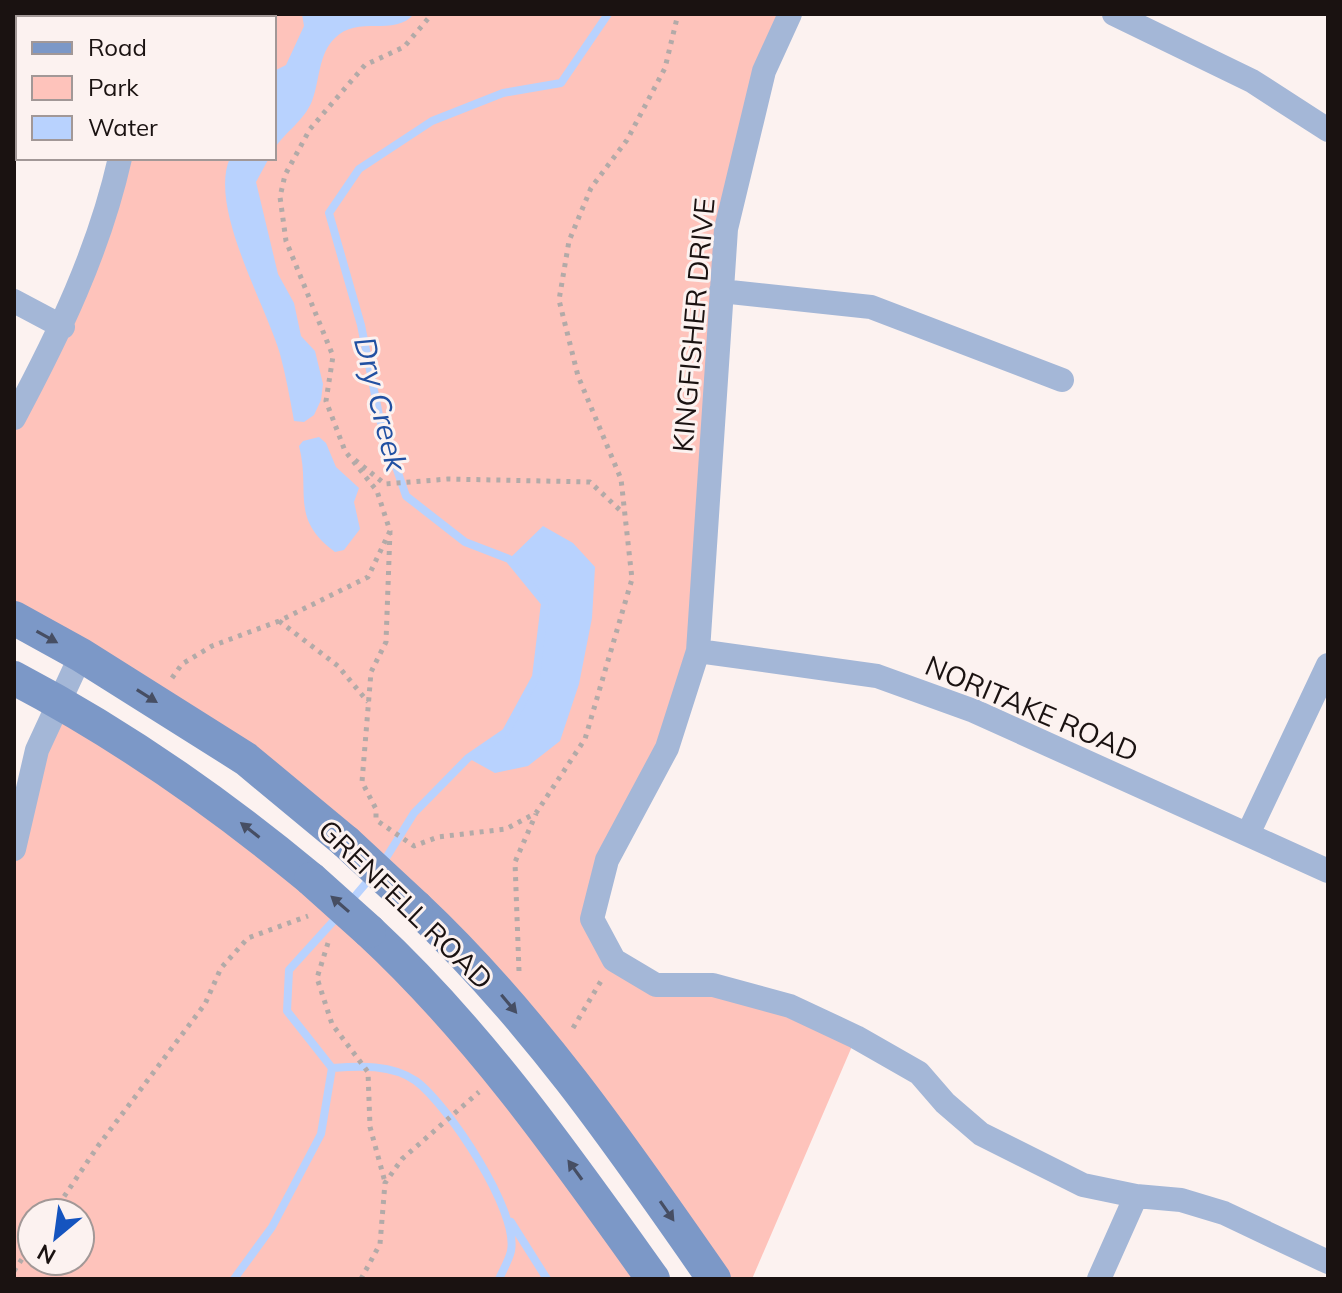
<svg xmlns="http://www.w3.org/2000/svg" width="1342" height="1293" viewBox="0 0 1342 1293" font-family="Mulish,sans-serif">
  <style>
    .green { fill: #fec3bb; fill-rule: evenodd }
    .water { fill: #b8d2fe }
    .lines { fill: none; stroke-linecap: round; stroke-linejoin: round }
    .stream { stroke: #b8d2fe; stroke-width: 8 }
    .path { stroke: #b3aaa8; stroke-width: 5; stroke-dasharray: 4 6; stroke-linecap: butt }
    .street { stroke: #a4b7d7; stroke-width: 24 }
    .secondary { stroke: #7c98c7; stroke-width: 34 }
    .secondary-bridge { stroke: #7c98c7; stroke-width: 34 }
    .oneway { fill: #464e63 }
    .labels { text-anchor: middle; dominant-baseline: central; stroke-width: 6; stroke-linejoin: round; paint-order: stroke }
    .street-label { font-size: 28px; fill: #1a1211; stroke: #fcf2f0 }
    .water-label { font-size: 30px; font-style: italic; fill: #2150a2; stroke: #fcf2f0 }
  </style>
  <rect width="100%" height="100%" fill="#fcf2f0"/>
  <path class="green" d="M118 14H790L721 291 698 651 592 919 614 960 656 984 713 985 856 1037 752 1279H714L514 1011 318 818 14 620V417L120 158H274V18H116Z
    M58 701 383 944 653 1279H14V849ZM32 1213H80V1261H32Z"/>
  <path class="water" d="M302 14H414C395 37 357 15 335 38 318 54 320 81 312 101 304 121 285 132 274 149V71L286 65 304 26Z
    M230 158H269L256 182 278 274 294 303 301 336 315 351 323 384 321 400 314 415 304 422 294 421C290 399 286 376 280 354 266 305 208 207 230 158Z
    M319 437 326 443 336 467 359 488 354 502 360 529 344 550 335 552C289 518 311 492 299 446L303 441Z
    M543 526 573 543 595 567 592 618 579 684 560 741 528 766 495 773 468 758 506 732 536 677 545 603 509 559Z"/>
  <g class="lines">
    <path class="stream" d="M381 866 414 813 468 758 506 732 536 677 545 603 509 559 465 542 406 496 380 420 361 325 329 213 359 169 432 121 503 93 561 83 608 14
      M350 902 372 876
      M332 1068C359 1066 392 1064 416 1081 448 1105 519 1211 511 1251 509 1260 503 1270 499 1279
      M511 1222 547 1279
      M234 1279 272 1227 321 1134 332 1068 287 1011 289 970 338 916"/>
    <path class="path" d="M355 460 385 484 448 479 590 482 623 513
      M390 531 386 642 371 672 362 782 376 809V820L414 846 438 837 506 829 536 813 585 739 632 579 621 479 578 376 559 300 569 241 591 188 627 140 665 68 678 14
      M279 621 338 666 368 702
      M172 678 182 664 212 646 279 621 368 577 390 531 377 491 345 451 326 401 333 356 286 241 280 197 285 175 310 129 365 65 404 47 432 14
      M328 943 317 978 332 1024 368 1072 370 1127 385 1182
      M519 971 515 862 536 814
      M573 1028 601 981
      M53 1213 98 1146 205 1004 221 968 248 938 308 916
      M14 1271 32 1244
      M361 1279 380 1244 385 1183 402 1159 479 1092"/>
    <path class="street" d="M116 14 117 18
      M790 14 764 71 726 229 698 651 667 748 607 860 592 919 614 960 656 985H713L790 1006 856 1037 919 1073 945 1103 981 1134 1083 1185 1136 1196 1181 1200 1224 1213 1328 1262
      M1114 14 1252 81 1328 130
      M721 291 871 307 1062 380
      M14 301 63 327
      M14 418C59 334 99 251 120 158
      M698 651 877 676 974 711 1328 871
      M1248 834 1328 665
      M14 849 37 750 81 655
      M1099 1279 1136 1196"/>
    <path class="secondary" d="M14 618 81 655 246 759 346 842
      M14 678C121 734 217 801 311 879
      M416 907C533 1017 623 1148 714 1279
      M369 931C480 1034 565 1156 653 1279"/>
    <path class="secondary-bridge" d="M346 842 416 907
      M311 879 369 931"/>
  </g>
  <defs><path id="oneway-solid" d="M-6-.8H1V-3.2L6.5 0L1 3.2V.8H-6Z" transform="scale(2)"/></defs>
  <g class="oneway">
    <use href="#oneway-solid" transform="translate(47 637) rotate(29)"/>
    <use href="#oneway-solid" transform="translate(147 696) rotate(32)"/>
    <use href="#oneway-solid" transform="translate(250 830) rotate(-142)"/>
    <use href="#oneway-solid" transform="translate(340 904) rotate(-139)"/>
    <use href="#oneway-solid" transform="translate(509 1004) rotate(50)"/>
    <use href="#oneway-solid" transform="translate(575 1170) rotate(-126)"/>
    <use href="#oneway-solid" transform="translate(667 1211) rotate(55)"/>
  </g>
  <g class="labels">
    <g class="street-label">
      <text transform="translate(693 325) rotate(-85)">KINGFISHER DRIVE</text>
      <text transform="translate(1032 708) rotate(23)">NORITAKE ROAD</text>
      <text transform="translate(406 904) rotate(44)">GRENFELL ROAD</text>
    </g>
    <g class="water-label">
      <text transform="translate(381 404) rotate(76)">Dry Creek</text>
    </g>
  </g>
  <rect width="1342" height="1293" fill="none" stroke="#1a1211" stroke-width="32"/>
  <rect x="16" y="16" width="260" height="144" fill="#fcf2f0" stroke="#a29897" stroke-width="2"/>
  <rect x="32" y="42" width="40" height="12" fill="#7c98c7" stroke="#a29897" stroke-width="2"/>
  <text x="88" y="56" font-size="24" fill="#1a1211">Road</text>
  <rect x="32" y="76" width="40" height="24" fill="#fec3bb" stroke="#a29897" stroke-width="2"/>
  <text x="88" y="96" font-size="24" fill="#1a1211">Park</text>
  <rect x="32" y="116" width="40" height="24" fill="#b8d2fe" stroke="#a29897" stroke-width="2"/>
  <text x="88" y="136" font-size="24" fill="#1a1211">Water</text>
  <g transform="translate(56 1237) rotate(209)"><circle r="38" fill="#fcf2f0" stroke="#a29897" stroke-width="2"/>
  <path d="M0-6L14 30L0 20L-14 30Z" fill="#1554bf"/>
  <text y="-12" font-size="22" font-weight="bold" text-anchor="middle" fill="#1a1211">N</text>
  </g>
</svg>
